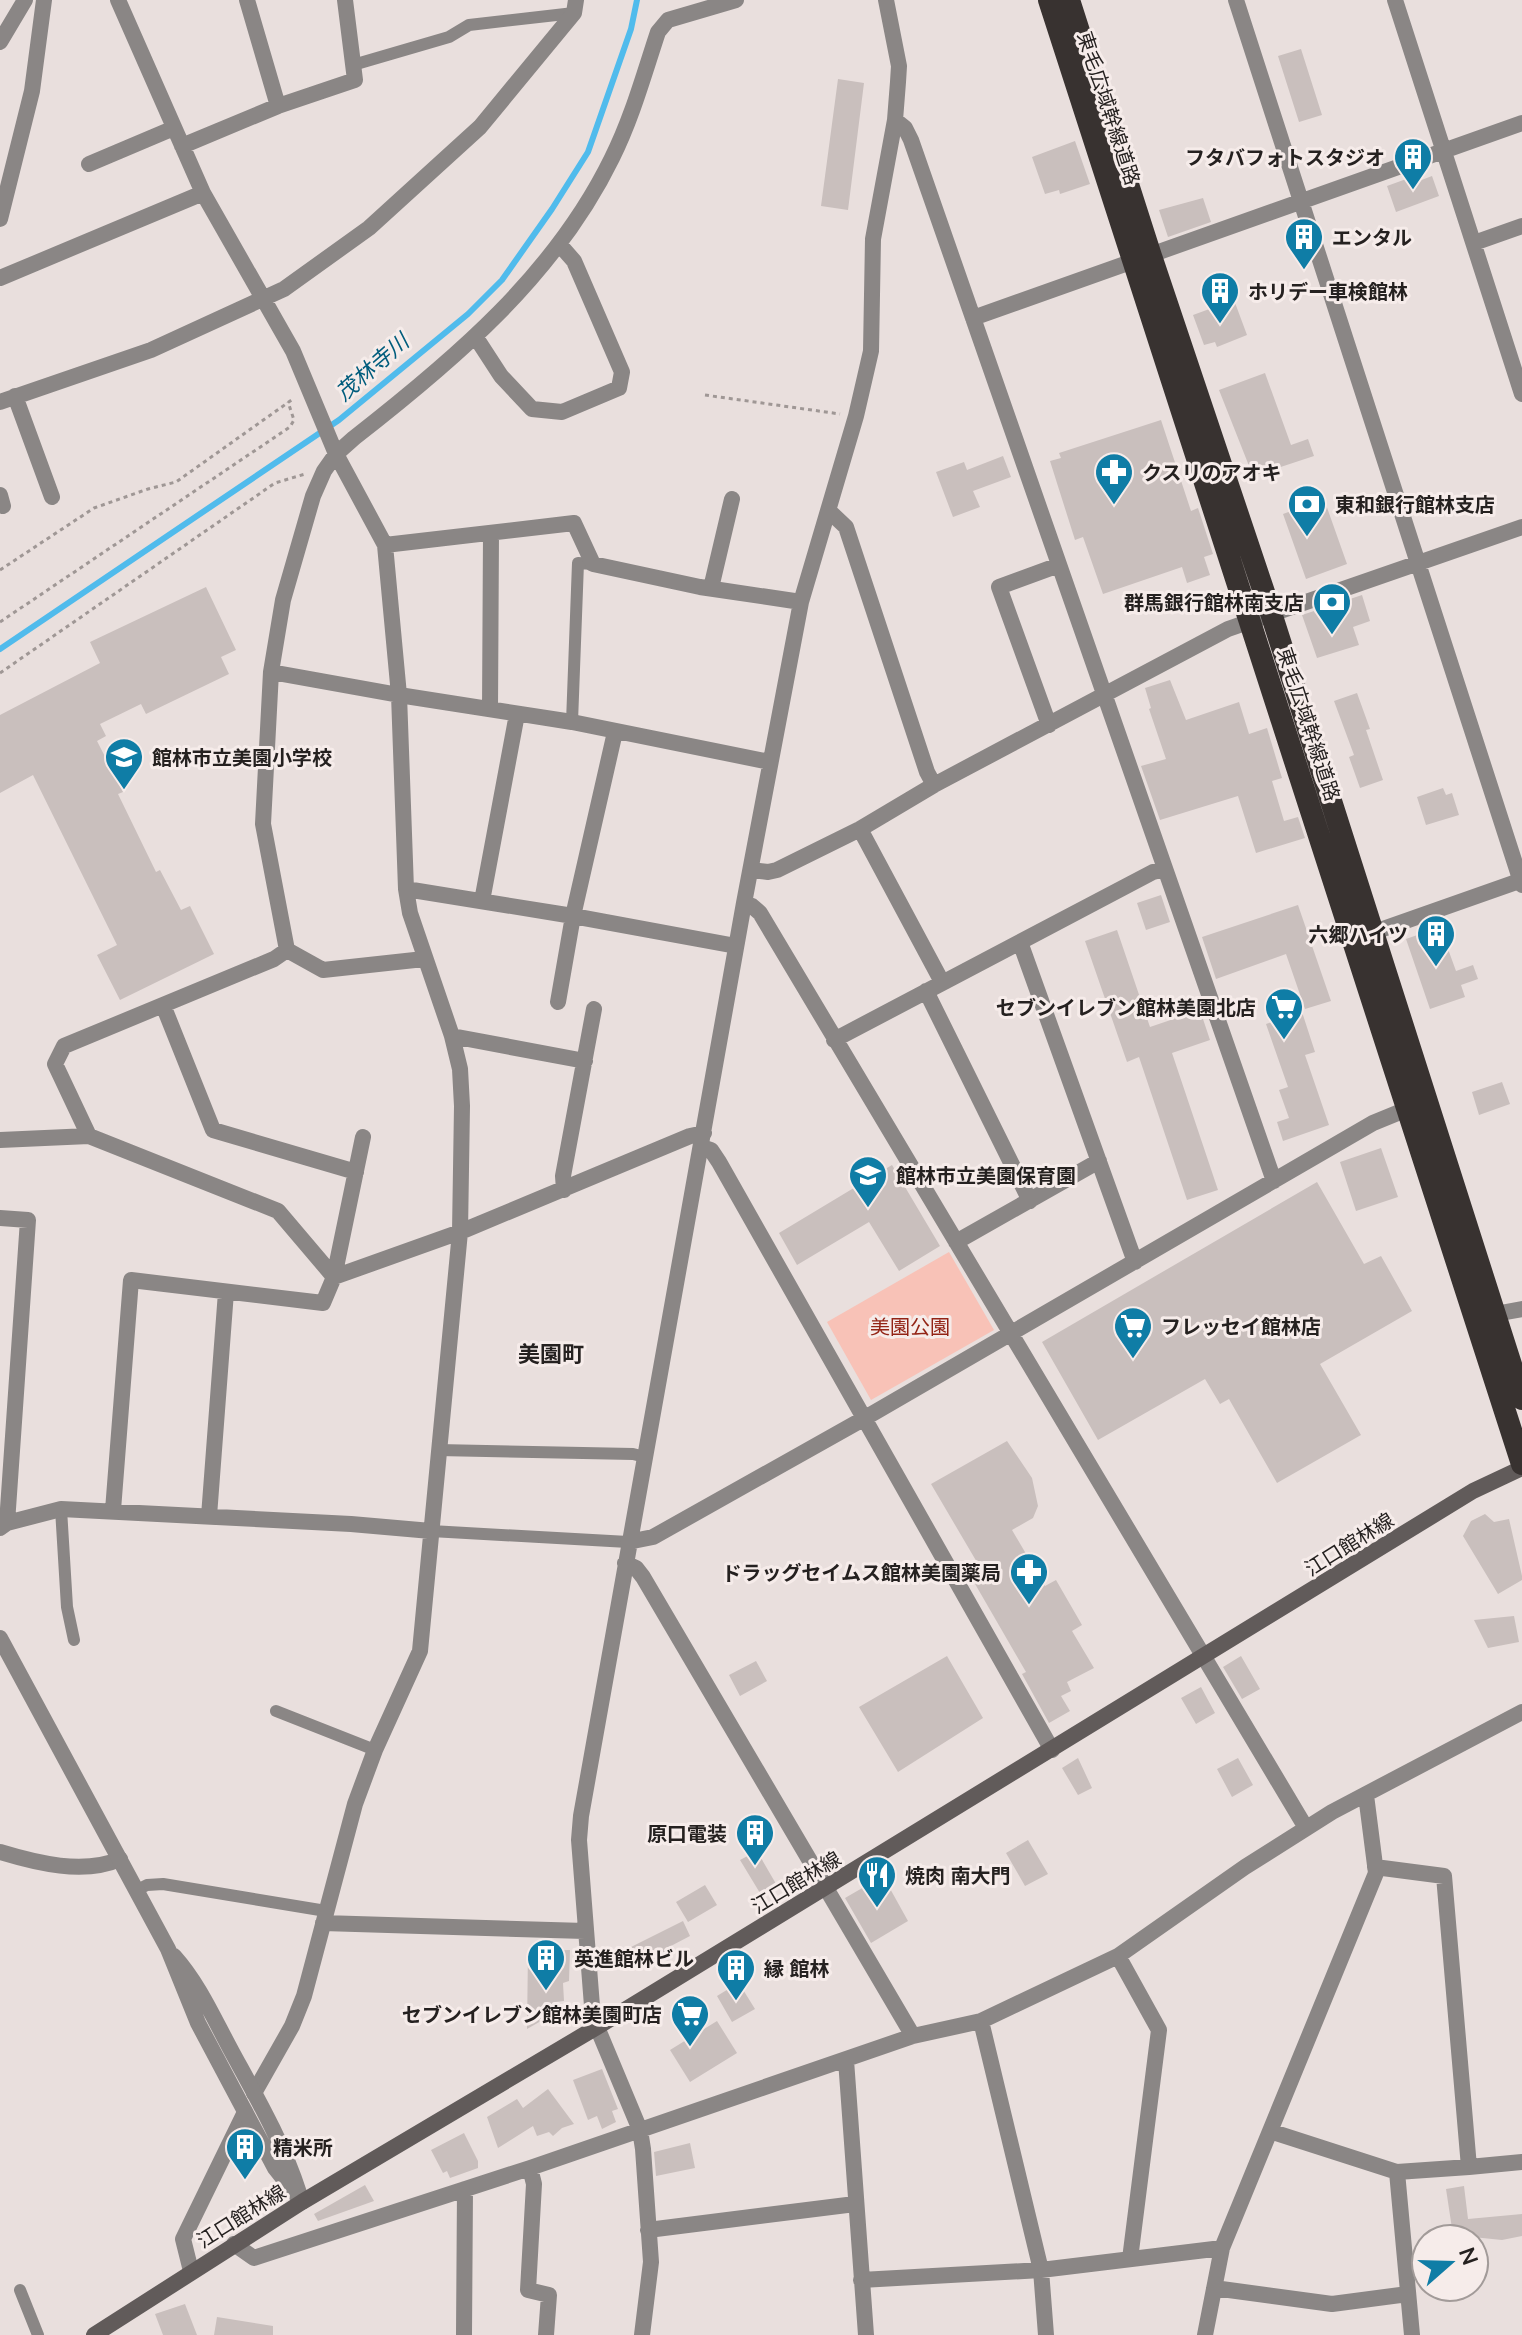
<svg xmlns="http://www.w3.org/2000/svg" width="1522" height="2335" viewBox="0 0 1522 2335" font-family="Mulish,'Noto Sans JP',sans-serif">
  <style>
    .park { fill: #f8c2b7 }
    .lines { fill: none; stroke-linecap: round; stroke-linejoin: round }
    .stream { stroke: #50bbec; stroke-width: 6 }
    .building { fill: #c9bfbd }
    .path { stroke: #9f9795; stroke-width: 3; stroke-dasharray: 4 4; stroke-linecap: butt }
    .service { stroke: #8a8685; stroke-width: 12 }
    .minor { stroke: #8a8685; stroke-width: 16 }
    .tertiary { stroke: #8a8685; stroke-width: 16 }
    .secondary { stroke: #615b5a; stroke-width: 16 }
    .trunk { stroke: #383230; stroke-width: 22 }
    .labels { text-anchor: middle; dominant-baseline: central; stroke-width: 6; stroke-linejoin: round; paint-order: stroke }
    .street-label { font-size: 20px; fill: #252120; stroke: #f6ecea }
    .poi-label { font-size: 20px; font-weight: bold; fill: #252120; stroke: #f6ecea; text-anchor: start }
    .park-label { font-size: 20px; fill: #932416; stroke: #f6ecea }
    .water-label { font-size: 22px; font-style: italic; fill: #005c7c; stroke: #f6ecea }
    .neighbourhood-label { font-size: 22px; font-weight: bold; fill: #252120; stroke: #f6ecea }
  </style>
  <rect width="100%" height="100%" fill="#e9dfdd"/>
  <path class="park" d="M949 1252 994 1330 871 1400 827 1322Z"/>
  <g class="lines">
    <path class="stream" d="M0 649 339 420 468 314 502 280 552 209 588 152 631 29 637 0"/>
  </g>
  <path class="building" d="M1301 49 1322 115 1299 122 1278 56Z
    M838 79 864 83 848 210 821 206Z
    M1075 141 1090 184 1060 194 1059 190 1045 194 1032 157Z
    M1432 176 1439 196 1396 212 1387 186 1409 178 1411 184Z
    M1203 198 1211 222 1168 237 1159 210Z
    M1234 300 1247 335 1217 347 1215 342 1204 345 1193 315Z
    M1265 373 1291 445 1308 439 1314 456 1253 476 1219 390Z
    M1161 420 1191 511 1198 508 1213 554 1204 557 1210 575 1187 583 1182 567 1103 594 1083 537 1075 540 1050 461 1061 458 1059 453Z
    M1003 456 1011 477 973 491 980 507 953 517 936 472 964 462 967 470Z
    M1324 499 1347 564 1306 579 1283 514Z
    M206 587 236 650 221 657 229 674 146 714 141 704 100 724 106 736 97 741 123 792 118 794 156 872 160 870 181 910 190 906 214 954 120 1000 97 955 117 945 33 775 0 793V715L100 663 90 642Z
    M1362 595 1370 621 1353 627 1359 645 1317 658 1302 615Z
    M1170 680 1186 720 1239 702 1249 734 1267 728 1282 778 1272 781 1284 821 1298 817 1305 838 1256 853 1238 796 1160 820 1141 766 1166 759 1149 709 1151 708 1145 688Z
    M1357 693 1370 729 1366 730 1383 780 1360 788 1349 757 1354 755 1334 701Z
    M1443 788 1446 795 1452 793 1459 815 1426 825 1417 797Z
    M1161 895 1170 922 1146 930 1137 903Z
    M1298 905 1331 1001 1305 1009 1286 954 1216 979 1202 937Z
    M1440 927 1456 971 1473 965 1478 979 1461 985 1465 997 1430 1009 1406 939Z
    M1117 930 1150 1027 1200 1010 1210 1040 1172 1053 1218 1190 1187 1200 1139 1057 1127 1062 1085 941Z
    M1302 1012 1315 1052 1305 1055 1329 1125 1283 1141 1277 1122 1289 1118 1279 1090 1288 1087 1266 1024Z
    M1502 1082 1510 1104 1479 1115 1472 1092Z
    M1381 1148 1398 1197 1356 1211 1340 1162Z
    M892 1165 940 1246 899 1271 869 1222 797 1265 779 1233Z
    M1317 1182 1364 1264 1381 1256 1412 1311 1320 1364 1361 1435 1277 1483 1229 1399 1220 1404 1205 1379 1098 1440 1042 1342Z
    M1007 1441 1032 1478 1038 1506 1033 1518 1012 1530 1045 1586 1056 1580 1082 1625 1072 1631 1094 1668 1067 1682 1071 1691 1061 1696 1070 1711 1049 1723 1022 1674 1026 1672 967 1570 978 1564 931 1484Z
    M1485 1514 1494 1522 1509 1519 1522 1576V1580L1498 1594 1463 1536 1471 1521Z
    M1514 1616 1519 1642 1488 1648 1474 1620Z
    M947 1656 983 1718 898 1772 859 1707Z
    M1241 1656 1260 1689 1242 1699 1223 1667Z
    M756 1661 767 1681 740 1696 729 1675Z
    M1201 1687 1215 1713 1196 1724 1181 1698Z
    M1078 1758 1092 1788 1078 1795 1062 1768Z
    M1238 1758 1253 1785 1232 1797 1217 1769Z
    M1028 1840 1048 1874 1025 1886 1006 1853Z
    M757 1851 779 1889 763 1898 740 1860Z
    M883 1876 908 1921 871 1943 845 1898Z
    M705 1885 717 1905 688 1922 676 1902Z
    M683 1921 690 1936 667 1948 670 1955 639 1969 629 1948Z
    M570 1950 569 1981 563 1983 564 2001 556 2002 555 2013 527 2029 528 1951Z
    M730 1988 733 1993 742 1988 755 2009 732 2022 717 1996Z
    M717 2021 737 2053 690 2082 670 2050Z
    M602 2069 618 2109 612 2111 616 2122 602 2129 597 2116 588 2120 573 2080Z
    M548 2089 574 2124 562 2128 553 2136 549 2132 537 2136 533 2126 498 2148 487 2117 517 2099 523 2108Z
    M464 2133 478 2161V2168L450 2178 447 2171 443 2173 431 2150Z
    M690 2143 695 2168 656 2176 654 2152Z
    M365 2185 374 2201 318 2221 314 2214Z
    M1464 2186 1468 2219 1522 2214V2236L1502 2240 1453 2235 1446 2189Z
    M185 2304 197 2335H163L155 2314Z
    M217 2317 273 2326V2335H214Z"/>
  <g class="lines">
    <path class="path" d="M705 395 840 414
      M0 570 94 508 148 489 176 482 293 399
      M0 622 290 427 294 420 288 402
      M0 673 275 483 305 474"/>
    <path class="service" d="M353 65 449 37 469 25 574 13
      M572 722 578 563 593 564
      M438 1450 633 1454 645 1457
      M61 1509 67 1607 74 1640
      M431 1531 628 1542
      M276 1711 375 1750
      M137 1890 147 1885 163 1884 326 1911
      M20 2290 38 2335"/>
    <path class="minor" d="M118 0 203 193 293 351 336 454 385 545 399 695 406 889 410 913 452 1036 460 1069 462 1106 460 1232 420 1651 375 1750 355 1804 304 1996 292 2026 254 2093
      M247 0 278 106
      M1236 0 1522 885
      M1395 0 1522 394
      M0 42 25 0
      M895 120 905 128 911 140 1274 1181
      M182 146 278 106 355 80 345 0
      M89 164 174 128
      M0 219 32 91 44 0
      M1474 243 1522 226
      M0 278 203 193
      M973 318 1522 123
      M475 336 501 376 532 409 562 412 619 388 622 372 574 261 560 245
      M15 396 52 497
      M0 402 151 350 284 289 369 228 480 127 574 13 576 0
      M0 495 3 506
      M829 511 846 527 927 772 934 785
      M385 545 574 523 593 564 700 587 801 602
      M711 588 732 499
      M271 672 399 695 572 722 770 762
      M490 709 491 534
      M1049 725 999 587 1059 565
      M860 829 942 982
      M751 870 768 872 777 870 860 829 934 785 1228 629 1522 527
      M406 889 573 916 736 946
      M482 901 517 714
      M744 903 752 906 760 913 1306 1828
      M1020 942 1135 1262
      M287 950 263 824 271 672 283 600 313 496 324 471 336 454 354 438C454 360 555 275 612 158 632 118 644 74 658 32L668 20 736 0
      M287 950 274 959 64 1046 55 1064 89 1136 278 1211 334 1277
      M287 950 323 970 424 959
      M926 991 1030 1201
      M558 1002 573 916 615 732
      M163 1005 213 1130 356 1172
      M452 1036 585 1061
      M834 1040 1153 872 1165 869
      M0 1140 89 1136
      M702 1147 711 1150 719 1162 1052 1750
      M564 1190 563 1176 594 1009
      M0 1218 28 1220 7 1523
      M956 1242 1099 1161
      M334 1277 460 1232 690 1136 704 1133
      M1495 1314 1522 1309
      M113 1510 131 1280 323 1303 334 1277 363 1137
      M209 1516 226 1292
      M0 1528 7 1523 61 1509 351 1524 431 1531
      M628 1542 653 1537 865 1418 1373 1123 1417 1105
      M625 1563 636 1568 643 1577 913 2036
      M0 1852C36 1863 84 1875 120 1859
      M1375 1867 1444 1876 1469 2167 1522 2162
      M323 1923 585 1931
      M1118 1956 1159 2030 1130 2259
      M981 2021 1041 2270 1046 2335
      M846 2060 866 2335
      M1270 2131 1397 2172 1469 2167
      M530 2168 534 2184 528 2290 549 2295 546 2335
      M1397 2172 1412 2335
      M648 2230 855 2204
      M234 2244 254 2258 530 2168 913 2036 981 2021 1118 1956 1245 1867 1332 1812 1522 1712
      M191 2271 183 2239 245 2112
      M861 2280 1041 2270 1222 2248
      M1214 2288 1332 2304 1408 2294
      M464 2335 465 2189
      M642 2335 651 2262 643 2149 640 2130 597 2027 592 2006 579 1840 581 1816 744 903 801 602 856 416 871 351 873 239 895 120 898 82 899 66 886 0
      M1205 2335 1222 2248 1376 1873 1366 1795"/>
    <path class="tertiary" d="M1363 936 1522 880
      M0 1638 168 1949 198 2023 275 2168 302 2202
      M174 1956C199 1984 214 2019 232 2052 257 2098 283 2143 299 2193"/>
    <path class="secondary" d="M94 2335 302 2202 597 2027 1473 1491 1522 1468"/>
    <path class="trunk" d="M1049 0 1522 1464
      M1069 0 1151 256 1271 613 1522 1399"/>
  </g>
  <defs>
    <g id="building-pin" transform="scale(2)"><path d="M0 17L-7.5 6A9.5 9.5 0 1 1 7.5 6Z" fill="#0f7da6" stroke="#f6ecea"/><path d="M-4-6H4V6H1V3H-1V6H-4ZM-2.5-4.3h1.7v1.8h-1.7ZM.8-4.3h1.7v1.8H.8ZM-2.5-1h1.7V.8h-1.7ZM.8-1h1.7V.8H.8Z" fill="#fff"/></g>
    <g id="pharmacy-pin" transform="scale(2)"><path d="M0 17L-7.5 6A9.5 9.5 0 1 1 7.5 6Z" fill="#0f7da6" stroke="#f6ecea"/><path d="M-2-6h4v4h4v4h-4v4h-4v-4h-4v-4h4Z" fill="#fff"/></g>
    <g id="bank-pin" transform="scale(2)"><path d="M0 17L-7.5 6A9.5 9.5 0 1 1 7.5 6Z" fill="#0f7da6" stroke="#f6ecea"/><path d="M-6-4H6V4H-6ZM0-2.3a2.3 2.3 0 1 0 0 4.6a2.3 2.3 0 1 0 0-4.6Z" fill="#fff"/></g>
    <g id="school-pin" transform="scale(2)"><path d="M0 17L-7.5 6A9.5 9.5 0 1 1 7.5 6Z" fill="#0f7da6" stroke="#f6ecea"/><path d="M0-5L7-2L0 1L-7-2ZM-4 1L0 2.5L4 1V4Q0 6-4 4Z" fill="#fff"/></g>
    <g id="supermarket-pin" transform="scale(2)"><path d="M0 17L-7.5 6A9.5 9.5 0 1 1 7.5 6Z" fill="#0f7da6" stroke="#f6ecea"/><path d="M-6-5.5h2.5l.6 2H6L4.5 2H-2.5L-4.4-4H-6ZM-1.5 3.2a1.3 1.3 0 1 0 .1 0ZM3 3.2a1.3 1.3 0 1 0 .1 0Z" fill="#fff"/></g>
    <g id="restaurant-pin" transform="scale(2)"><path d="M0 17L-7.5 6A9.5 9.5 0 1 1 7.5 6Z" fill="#0f7da6" stroke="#f6ecea"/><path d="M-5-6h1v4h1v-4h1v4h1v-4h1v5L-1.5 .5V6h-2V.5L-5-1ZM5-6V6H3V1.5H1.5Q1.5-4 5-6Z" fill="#fff"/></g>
  </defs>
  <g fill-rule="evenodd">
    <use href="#building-pin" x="1413" y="157"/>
    <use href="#building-pin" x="1304" y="237"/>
    <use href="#building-pin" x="1220" y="291"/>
    <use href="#pharmacy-pin" x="1114" y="472"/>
    <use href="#bank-pin" x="1307" y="504"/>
    <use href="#bank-pin" x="1332" y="602"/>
    <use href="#school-pin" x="124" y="757"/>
    <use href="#building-pin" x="1436" y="934"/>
    <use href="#supermarket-pin" x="1284" y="1007"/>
    <use href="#school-pin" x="868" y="1175"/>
    <use href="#supermarket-pin" x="1133" y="1326"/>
    <use href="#pharmacy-pin" x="1029" y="1572"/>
    <use href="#building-pin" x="755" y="1833"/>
    <use href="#restaurant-pin" x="877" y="1875"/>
    <use href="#building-pin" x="546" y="1958"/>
    <use href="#building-pin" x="736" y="1968"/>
    <use href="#supermarket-pin" x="690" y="2014"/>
    <use href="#building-pin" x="245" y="2147"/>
  </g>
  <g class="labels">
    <g class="street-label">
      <text transform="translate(1109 108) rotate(72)">東毛広域幹線道路</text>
      <text transform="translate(1309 724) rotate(72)">東毛広域幹線道路</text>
      <text transform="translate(1349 1544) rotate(-32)">江口館林線</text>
      <text transform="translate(796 1882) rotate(-31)">江口館林線</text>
      <text transform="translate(241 2216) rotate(-32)">江口館林線</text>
    </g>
    <g class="poi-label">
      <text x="1385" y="157" text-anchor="end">フタバフォトスタジオ</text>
      <text x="1332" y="237">エンタル</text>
      <text x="1248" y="291">ホリデー車検館林</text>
      <text x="1142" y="472">クスリのアオキ</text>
      <text x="1335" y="504">東和銀行館林支店</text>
      <text x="1304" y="602" text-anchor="end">群馬銀行館林南支店</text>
      <text x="152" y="757">館林市立美園小学校</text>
      <text x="1408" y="934" text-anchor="end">六郷ハイツ</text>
      <text x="1256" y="1007" text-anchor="end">セブンイレブン館林美園北店</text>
      <text x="896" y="1175">館林市立美園保育園</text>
      <text x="1161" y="1326">フレッセイ館林店</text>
      <text x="1001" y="1572" text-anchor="end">ドラッグセイムス館林美園薬局</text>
      <text x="727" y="1833" text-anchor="end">原口電装</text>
      <text x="905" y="1875">焼肉 南大門</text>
      <text x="574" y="1958">英進館林ビル</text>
      <text x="764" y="1968">縁 館林</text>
      <text x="662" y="2014" text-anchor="end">セブンイレブン館林美園町店</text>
      <text x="273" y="2147">精米所</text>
    </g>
    <g class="park-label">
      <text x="910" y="1326">美園公園</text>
    </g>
    <g class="water-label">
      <text transform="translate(372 367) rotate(-41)">茂林寺川</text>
    </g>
    <g class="neighbourhood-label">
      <text x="551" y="1354">美園町</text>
    </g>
  </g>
  <g transform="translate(1450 2263) rotate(70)"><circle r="38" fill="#f6ecea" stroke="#a29b99" stroke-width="2"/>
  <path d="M0-6L14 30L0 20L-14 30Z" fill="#0f7da6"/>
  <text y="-12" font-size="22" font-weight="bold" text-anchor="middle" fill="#252120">N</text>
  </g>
</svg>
